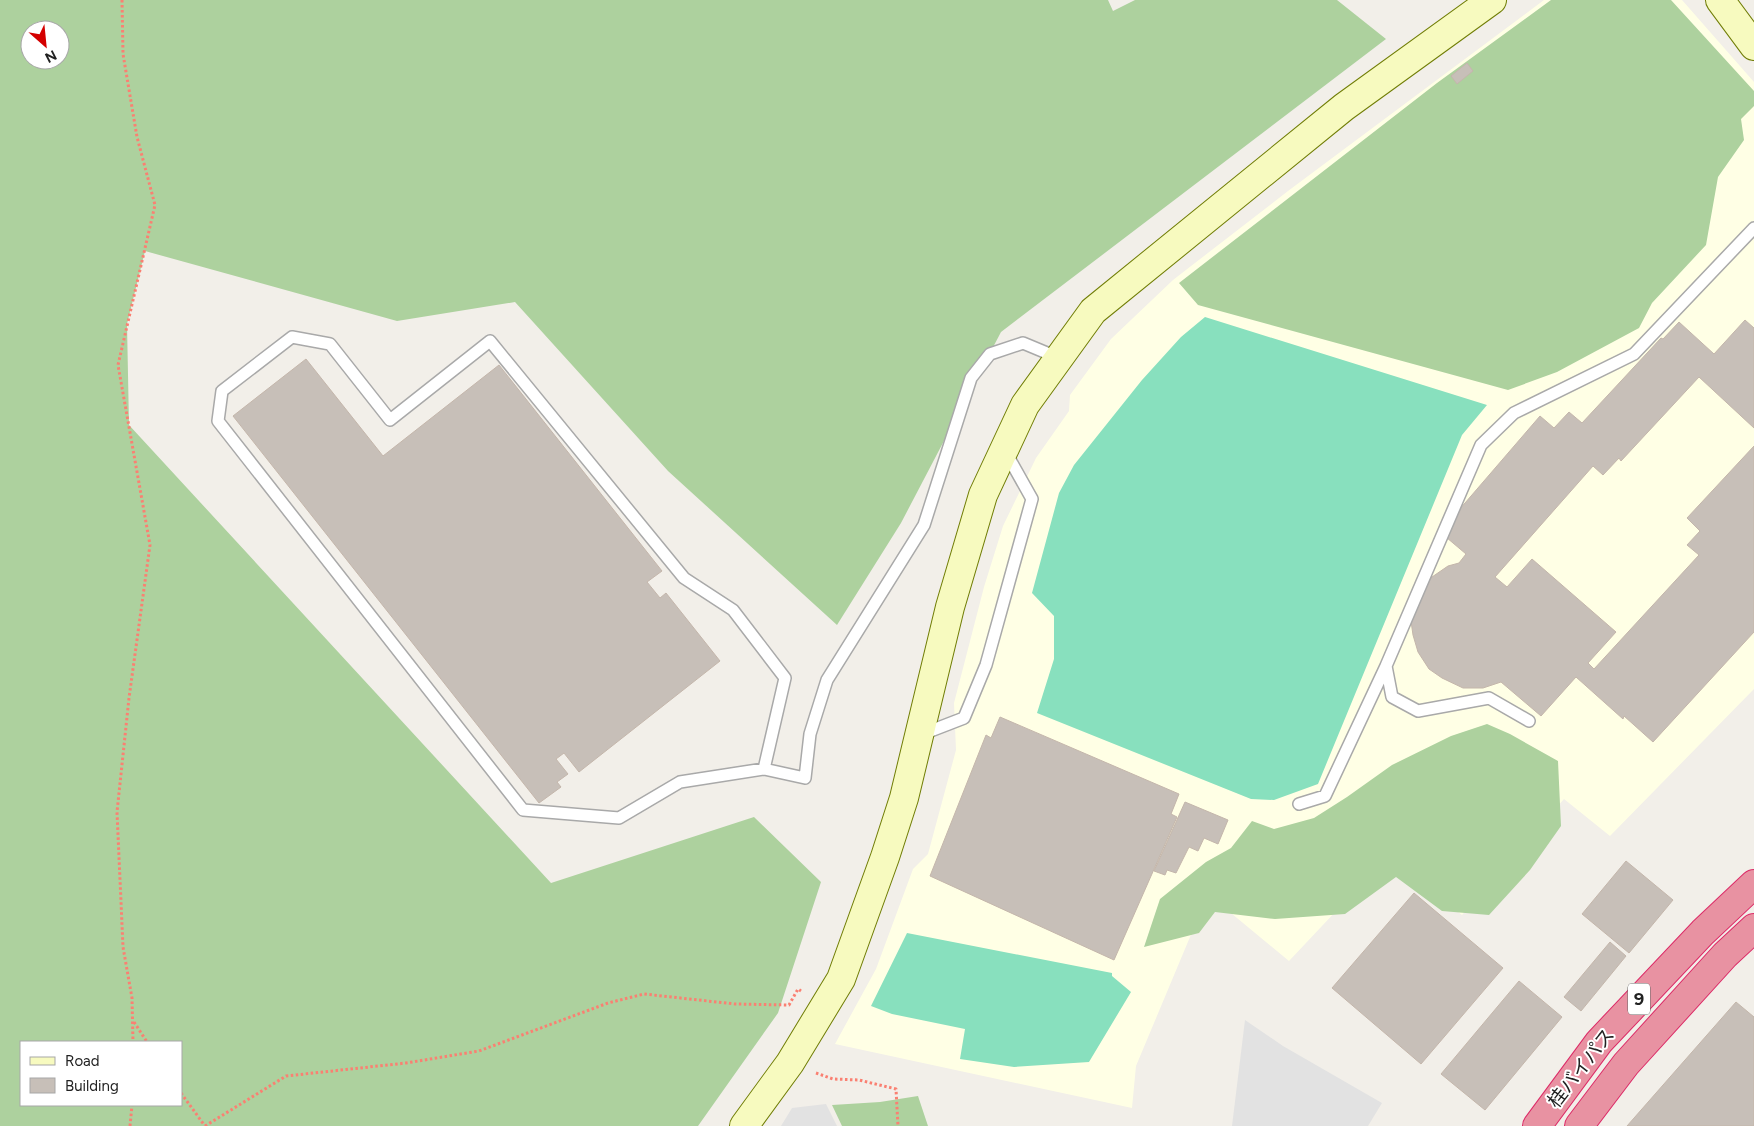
<svg xmlns="http://www.w3.org/2000/svg" width="1754" height="1126" viewBox="0 0 1754 1126" font-family="Figtree,'Noto Sans JP',sans-serif">
  <style>
    .education { fill: #ffffe5 }
    .forest { fill: #add19e; fill-rule: evenodd }
    .pitch { fill: #88e0be }
    .parking { fill: #e2e2e2 }
    .building { fill: #c7bfb8; stroke: #c4b6ab }
    .lines { fill: none; stroke-linecap: round; stroke-linejoin: round }
    .lane-casing { stroke: #a9a9a9; stroke-width: 14 }
    .secondary-casing { stroke: #707d05; stroke-width: 30 }
    .highway-casing { stroke: #dc2a67; stroke-width: 30 }
    .path { stroke: #fa8072; stroke-width: 3; stroke-dasharray: 2.5 2.5; stroke-linecap: butt }
    .lane { stroke: #fff; stroke-width: 11 }
    .secondary { stroke: #f7fabf; stroke-width: 28 }
    .highway { stroke: #e892a2; stroke-width: 28 }
    .labels { text-anchor: middle; dominant-baseline: central; stroke-width: 4; stroke-linejoin: round; paint-order: stroke }
    .shield { fill: #fff; stroke: #646464; stroke-width: 1 }
    .shield-label { font-size: 18px; font-weight: bold; fill: #222 }
    .street-label { font-size: 19px; fill: #222; stroke: #fff }
  </style>
  <rect width="100%" height="100%" fill="#f2efe9"/>
  <path class="education" d="M1544 0H1682L1754 82V689L1610 836 1564 799 1462 915 1387 857 1289 961 1208 894 1136 1066 1132 1108 835 1044 876 969 913 869 928 854 956 750 954 703 984 587 1003 526 1036 458 1069 411 1070 395 1111 339 1173 280 1288 191Z"/>
  <path class="forest" d="M0 0H1108L1113 11 1135 0H1337L1386 39 1001 332 901 523 837 625 668 471 515 302 397 321 145 251 127 324 129 425 551 883 754 817 821 882 778 1013 698 1126H0ZM30 30H60V60H30ZM21 1042H181V1105H21Z
    M1551 0H1671L1754 91V106L1741 119 1744 140 1718 177 1706 245 1652 303 1639 328 1557 372 1508 390 1198 305 1179 283 1437 83Z
    M1487 724 1510 734 1558 761 1561 826 1530 870 1489 915 1442 911 1396 877 1345 914 1275 919 1215 912 1199 933 1144 947 1160 899 1206 862 1231 848 1252 821 1274 829 1314 818 1347 797 1392 765 1451 736Z
    M918 1096 928 1126H842L832 1105 880 1102Z"/>
  <path class="pitch" d="M1205 317 1487 405 1462 435 1318 784 1274 800 1251 799 1037 713 1054 659V616L1032 593 1059 493 1074 465 1142 380 1181 337Z
    M907 933 1112 973V976L1131 992 1089 1062 1014 1067 960 1059 965 1029 892 1014 871 1006Z"/>
  <path class="parking" d="M1245 1020 1283 1046 1382 1103 1368 1126H1232Z
    M826 1104 837 1126H781L792 1108Z"/>
  <path class="building" d="M1467 63 1473 71 1457 84 1451 76Z
    M1745 320 1754 328V428L1699 377 1621 461 1619 458 1603 475 1593 466 1495 577 1507 587 1532 559 1616 632 1588 663 1594 669 1699 555 1687 545 1700 531 1687 518 1754 446V632L1653 742 1624 716 1623 719 1576 677 1541 716 1501 682 1483 688H1463L1442 678 1429 669 1418 652 1413 635 1411 621 1423 588 1432 577 1448 566 1459 563 1466 554 1440 532 1540 416 1554 428 1569 412 1582 423 1661 338 1663 339 1679 322 1714 354Z
    M306 359 383 456 499 365 662 571 647 582 660 598 666 593 720 661 579 772 564 753 556 759 568 774 557 782 561 787 539 803 233 416Z
    M1000 717 1179 794 1171 814 1177 817 1114 960 930 876 986 735 991 738Z
    M1185 802 1228 820 1218 844 1204 838 1198 851 1189 847 1176 873 1167 870 1165 875 1154 871Z
    M1626 861 1673 900 1629 953 1582 914Z
    M1414 893 1503 968 1421 1064 1332 988Z
    M1610 942 1626 956 1581 1011 1564 997Z
    M1519 981 1562 1017 1485 1110 1441 1074Z
    M1736 1002 1754 1017V1126H1627Z"/>
  <g class="lines">
    <g class="lane-casing">
      <path id="lane" d="M1529 721 1489 698 1418 711 1392 697 1386 666 1481 445 1514 413 1634 354 1754 228
        M920 735 964 718 986 665 1032 499 1005 451
        M764 769 785 678 733 610 684 578 490 341 390 420 330 344 292 337 222 391 218 421 523 810 619 818 680 782 764 769 805 778 810 734 827 680 924 525 971 378 990 354 1023 343 1059 358
        M1299 804 1325 796 1386 666"/>
    </g>
    <g class="secondary-casing">
      <path id="secondary" d="M1720 0 1754 46
        M744 1126 790 1063 841 979 885 857 904 798 950 607 983 495 1025 405 1093 311 1344 107 1492 0"/>
    </g>
    <g class="highway-casing">
      <path id="highway" d="M1537 1126 1599 1042 1703 932 1754 884
        M1579 1126 1626 1064 1725 955 1754 928"/>
    </g>
    <path class="path" d="M122 0 123 54 137 137 155 205 118 365 150 545 129 698 117 812 123 947 132 998 133 1042
      M134 1022 147 1042
      M816 1073 833 1079 859 1080 896 1089 898 1126
      M181 1093 205 1126
      M130 1126 132 1105
      M205 1126 286 1076 406 1063 479 1051 608 1003 644 994 735 1004 789 1005 798 989 801 991"/>
    <use href="#lane" class="lane"/>
    <use href="#secondary" class="secondary"/>
    <use href="#highway" class="highway"/>
  </g>
  <g class="labels">
    <rect class="shield" x="1628" y="983.5" width="22" height="31" rx="4"/>
    <g class="shield-label">
      <text x="1639" y="999">9</text>
    </g>
    <g class="street-label">
      <text transform="translate(1581 1068) rotate(-52)">桂バイパス</text>
    </g>
  </g>
  <rect x="20" y="1041" width="162" height="65" fill="#ffffff" stroke="#a7a7a7"/>
  <rect x="30" y="1057" width="25" height="8" fill="#f7fabf" stroke="#a7a7a7"/>
  <text x="65" y="1066" font-size="15" fill="#222222">Road</text>
  <rect x="30" y="1078" width="25" height="15" fill="#c7bfb8" stroke="#a7a7a7"/>
  <text x="65" y="1091" font-size="15" fill="#222222">Building</text>
  <g transform="translate(45 45) rotate(153)"><circle r="24" fill="#ffffff" stroke="#a7a7a7"/>
  <path d="M0-4L9 19L0 12L-9 19Z" fill="#d40000"/>
  <text y="-8" font-size="14" font-weight="bold" text-anchor="middle" fill="#222222">N</text>
  </g>
</svg>
